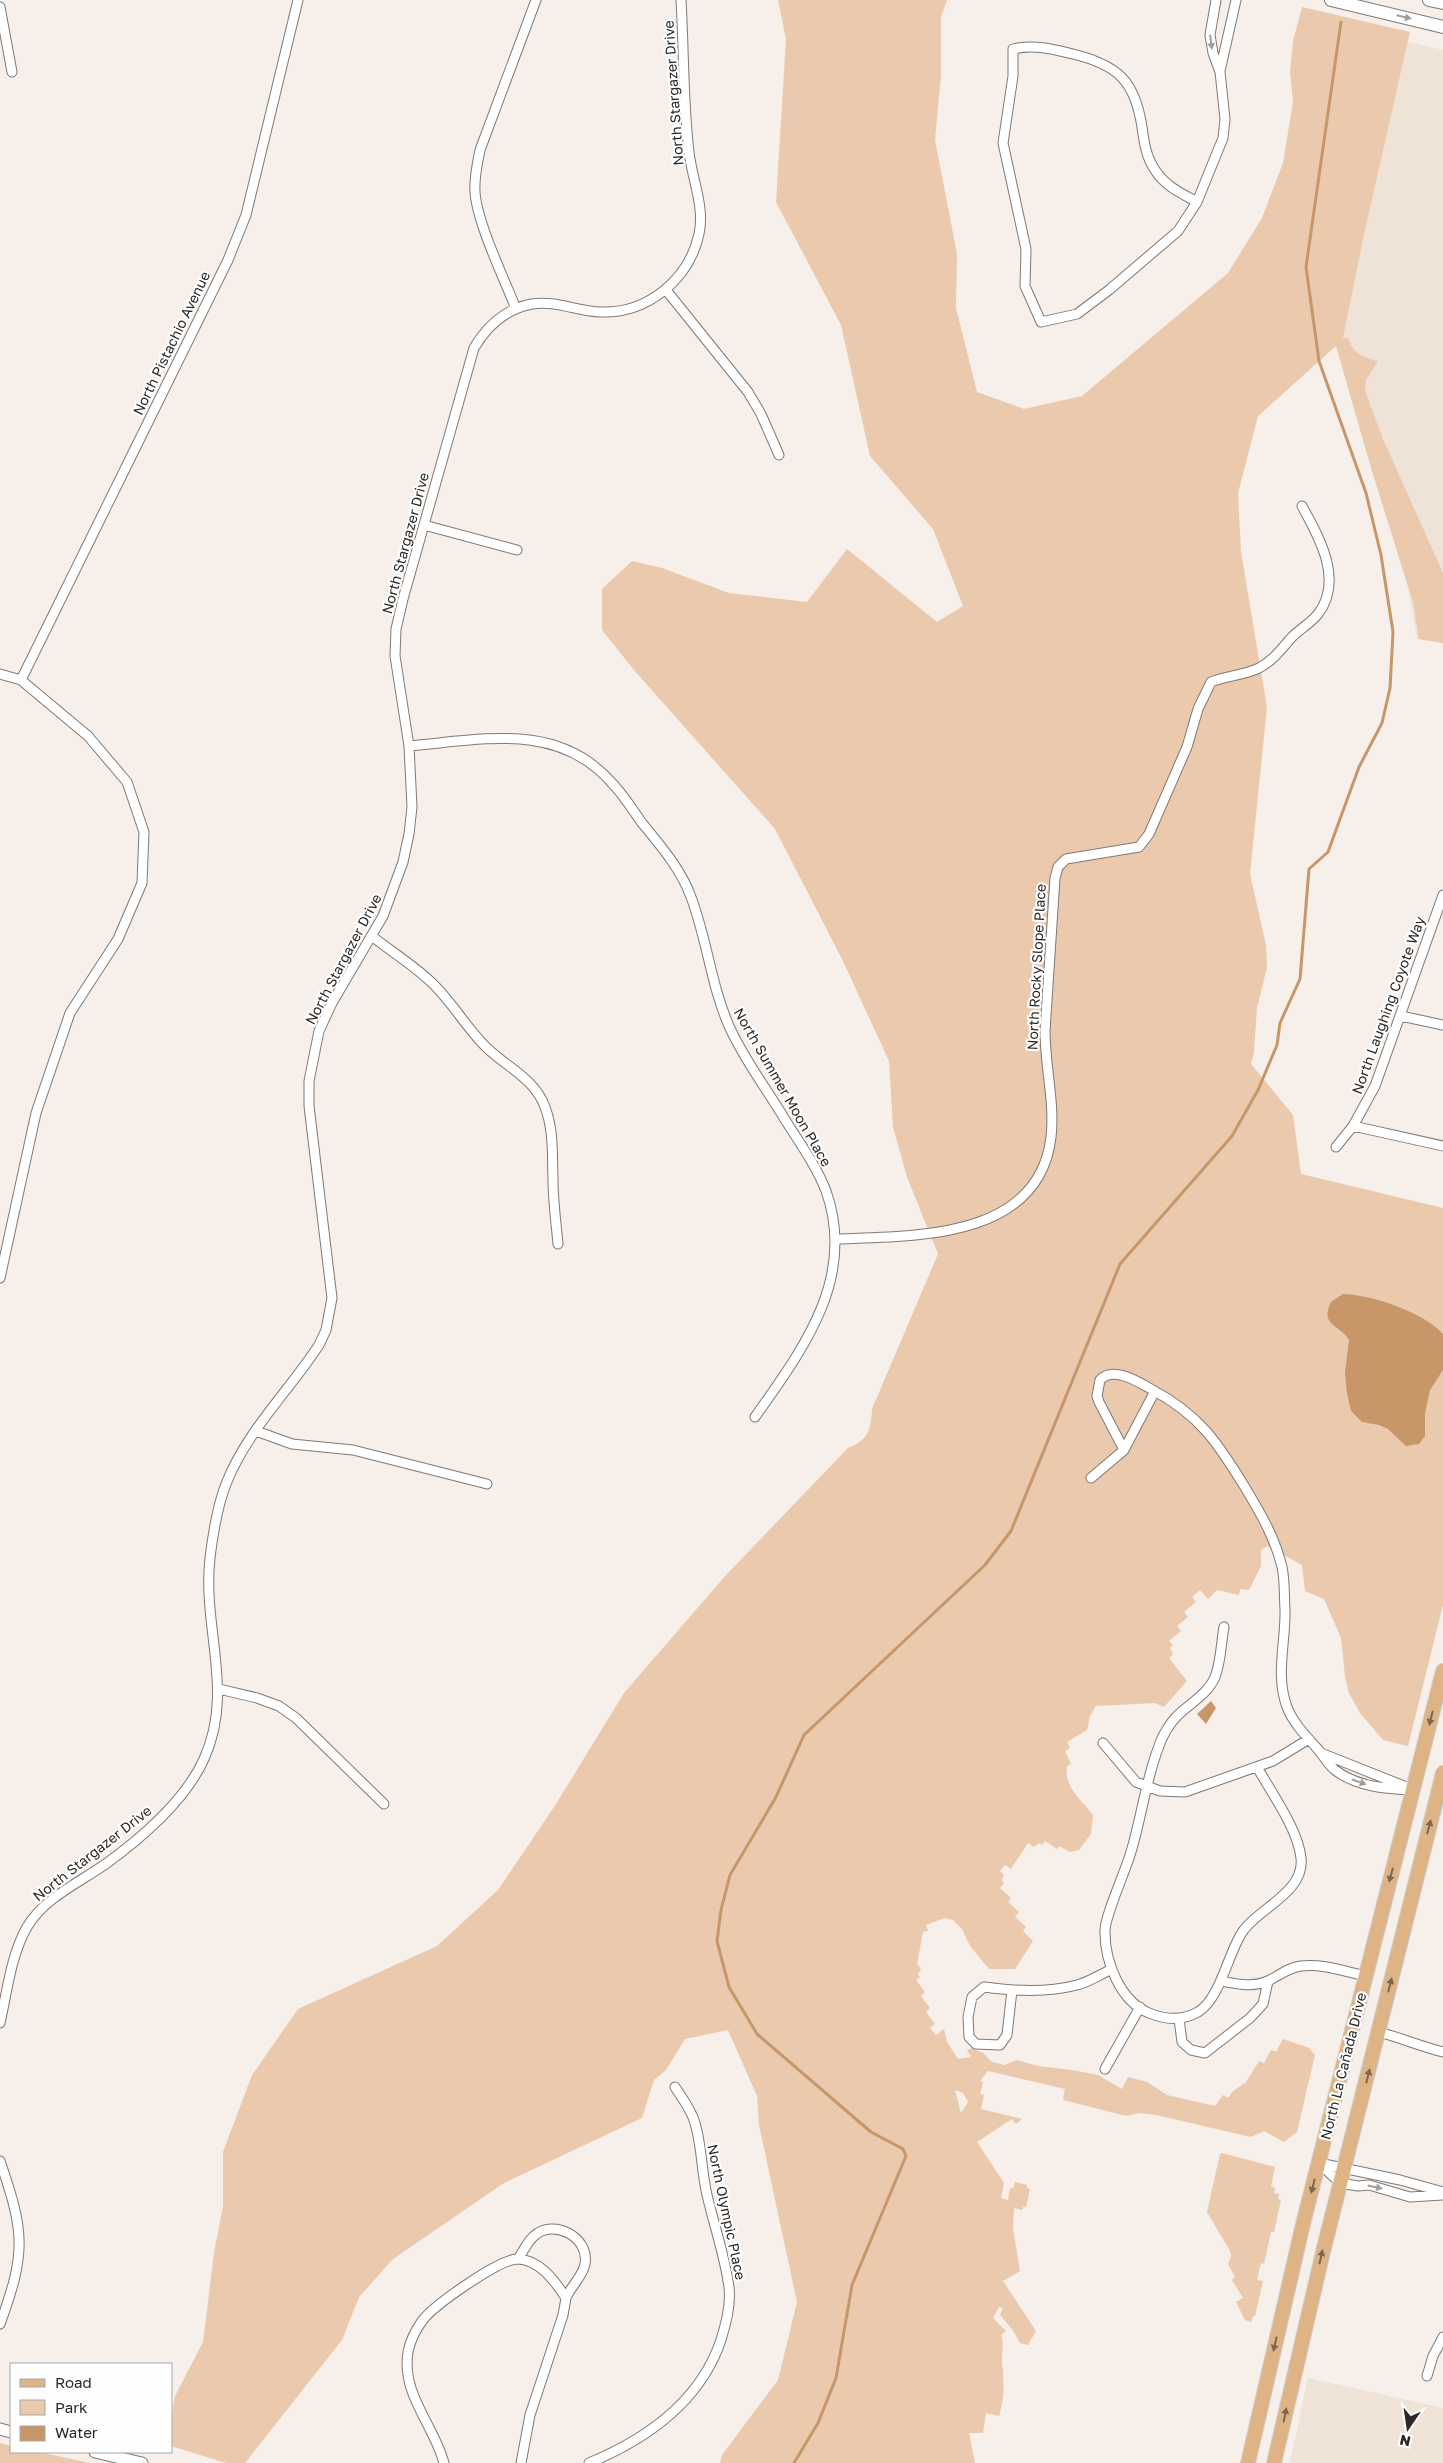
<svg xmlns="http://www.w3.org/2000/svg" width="1443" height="2463" viewBox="0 0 1443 2463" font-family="'Golos Text',sans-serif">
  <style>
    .built { fill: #efe2d6 }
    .green { fill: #eac9ad; fill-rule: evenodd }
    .water { fill: #c7976a }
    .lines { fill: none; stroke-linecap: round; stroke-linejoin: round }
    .stream { stroke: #c7976a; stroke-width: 3 }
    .minor-casing { stroke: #807974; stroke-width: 11 }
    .tertiary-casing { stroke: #807974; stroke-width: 13 }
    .secondary-casing { stroke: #807974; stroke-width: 14 }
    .primary-casing { stroke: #d0d0cf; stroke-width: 16 }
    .minor { stroke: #fff; stroke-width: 9 }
    .tertiary { stroke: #fff; stroke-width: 11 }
    .secondary { stroke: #fff; stroke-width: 12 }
    .primary { stroke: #deb386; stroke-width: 14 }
    .oneway { fill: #a09e9d }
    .oneway2 { fill: #7c6751 }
    .labels { text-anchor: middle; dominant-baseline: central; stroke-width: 4.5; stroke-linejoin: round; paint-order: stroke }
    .street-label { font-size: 14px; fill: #2b2826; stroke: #fefefe }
  </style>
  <rect width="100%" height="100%" fill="#f7efe9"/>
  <path class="built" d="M1408 42 1443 50V643L1417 639 1408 588 1391 530 1343 339 1364 235Z
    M1308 2378 1443 2408V2463H1290Z"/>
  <path class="green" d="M778 0H947L941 17V75L935 140 957 254 956 308 977 392 1024 409 1082 396 1228 273 1262 218 1283 163 1293 102 1290 72 1293 41 1302 7 1410 32 1364 235 1343 338H1348C1353 354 1363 357 1378 361L1366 380 1365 391 1383 439 1443 573V643L1419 639 1413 602 1371 468 1336 346 1258 416 1238 493 1241 552 1267 707 1250 874 1266 945 1267 967 1257 1008 1254 1052 1251 1064 1293 1115 1301 1174 1443 1208V1605L1408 1746 1383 1740 1360 1713 1349 1693 1345 1677 1341 1638 1324 1599 1305 1591 1302 1565 1267 1546 1261 1550V1566L1249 1590 1240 1589 1239 1595 1217 1590 1208 1599 1200 1590 1192 1597 1196 1602 1184 1612 1188 1617 1177 1626 1181 1631 1169 1641 1173 1645 1170 1648 1173 1654 1169 1658 1187 1681 1164 1707 1155 1703 1096 1706 1090 1716 1087 1730 1067 1742 1070 1748 1065 1751 1071 1764 1067 1766C1064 1788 1081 1799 1093 1815L1091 1834 1079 1850 1069 1852 1060 1846 1057 1849 1045 1841 1042 1845 1039 1843 1034 1847 1028 1843 1011 1869 1005 1865 1000 1871 1004 1875 1002 1880 1004 1883 1000 1888 1011 1898 1008 1902 1019 1912 1015 1917 1026 1927 1023 1931 1033 1941 1015 1969H989L970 1946 962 1929 953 1920 945 1918 926 1925 928 1931 923 1932 917 1964 921 1969 918 1974 920 1977 916 1980 925 1992 921 1996 930 2008 926 2012 935 2024 930 2028 936 2035 944 2029 947 2042 958 2059 971 2057 967 2050 972 2048 983 2053 992 2062 1004 2065 1017 2060 1038 2066 1072 2070 1098 2075 1122 2089 1128 2077 1147 2082 1167 2095 1215 2106 1223 2095 1228 2098 1233 2091 1246 2082 1259 2061 1264 2063 1271 2050 1276 2052 1283 2039 1309 2048 1315 2055 1297 2132 1284 2142 1264 2131 1251 2137 1156 2115 1139 2113 1126 2116 1063 2100 1065 2089 988 2071 980 2081 983 2082 980 2094 984 2095 981 2109 1022 2119 1016 2124 1012 2119 977 2142 1004 2183 1001 2198 1008 2200 1010 2188H1013L1015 2182 1027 2185V2188L1030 2189 1026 2207H1023L1022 2210 1014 2208 1013 2228 1020 2271 1003 2281 1036 2331 1028 2345 1020 2343 1012 2329 1000 2315 1003 2308 999 2307 993 2318 1006 2331 1001 2335C1005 2343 1001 2353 1002 2362 1004 2381 1005 2398 999 2416L986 2413 983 2433H969L975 2463H720L722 2455 778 2380 797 2302 759 2125 757 2096 728 2030 685 2039 666 2070 654 2080 642 2118 504 2183 393 2259 359 2297 342 2340 245 2463H226L171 2446V2420L175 2396 203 2342 214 2253 223 2206V2152L252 2075 298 2009 437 1946 498 1890 556 1804 624 1693 726 1575 848 1448C868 1440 871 1430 872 1409L938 1254 907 1177 893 1127 889 1061 843 961 775 829 634 670 602 630V589L632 561 662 568 729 593 807 602 847 549 937 622 963 606 933 529 870 456 841 325 776 202 786 39ZM955 2090 963 2093 968 2102 961 2113Z
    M1222 2153 1275 2167 1271 2186 1275 2188 1274 2193 1279 2194 1278 2199 1281 2200 1274 2232H1271L1264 2264 1261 2263 1257 2280 1263 2281 1255 2316H1253L1251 2322 1245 2320 1236 2302 1243 2298 1232 2280 1235 2277 1228 2264 1231 2256 1230 2251 1207 2212 1220 2154Z
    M0 2443 11 2446V2452H39L90 2463H0Z"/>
  <path class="water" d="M1343 1294C1373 1295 1423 1312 1443 1334V1370L1430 1390 1425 1413V1436L1419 1444 1406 1446 1388 1429 1379 1425 1362 1422 1351 1411 1347 1393 1345 1373 1349 1340C1341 1325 1319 1326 1331 1302Z
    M1211 1701 1216 1708 1206 1724 1197 1714Z"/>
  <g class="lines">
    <path class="stream" d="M794 2463 818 2423 836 2378 852 2285 906 2156 903 2149 871 2132 757 2034 729 1987 717 1941 721 1910 730 1875 776 1797 804 1735 985 1565 1011 1531 1120 1264 1232 1136 1258 1090 1277 1045 1280 1023 1300 979 1309 869 1328 852 1359 767 1382 723 1390 688 1393 632 1381 555 1366 493 1319 361 1306 267 1341 22"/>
    <g class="minor-casing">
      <path id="minor" d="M0 7 12 72
        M1220 71 1236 0
        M1197 202C1181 193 1165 186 1155 170 1146 157 1144 142 1142 127 1135 81 1118 65 1073 54 1052 49 1034 44 1013 49V76L1003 143 1026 249 1025 286 1041 322 1077 314 1109 290 1178 231 1197 202 1223 138 1225 119 1220 72 1213 53 1210 35 1216 0
        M666 290 748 392 761 414 779 455
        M516 309C504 278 477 223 475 192 474 178 477 165 480 150L536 0
        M424 525 517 550
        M0 674 21 680 88 736 127 782 144 832 142 883 118 939 70 1013 36 1113 0 1278
        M21 680 228 260 246 215 298 0
        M409 746C481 740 557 721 611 782 623 794 632 809 642 823 660 845 681 869 691 897 707 939 711 985 729 1026 743 1058 766 1088 784 1118 799 1142 816 1165 826 1191 857 1278 803 1349 755 1417
        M373 937C392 952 413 965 430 981 452 1001 466 1028 487 1048 508 1068 535 1079 545 1107 554 1131 552 1154 553 1179 553 1201 556 1222 558 1244
        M1401 1016 1443 1025
        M1353 1126 1443 1146
        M1336 1147 1353 1126 1375 1086 1443 895
        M836 1239C914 1236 1039 1240 1051 1137 1055 1103 1045 1067 1045 1031L1055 878 1058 867 1066 859 1139 847 1149 834 1187 747 1198 709 1211 682C1226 676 1245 675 1259 668 1274 660 1281 649 1292 637 1300 629 1311 623 1318 614 1344 580 1319 537 1302 506
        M256 1431 292 1444 353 1450 487 1484
        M1124 1450 1099 1402 1097 1396 1100 1380C1113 1366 1137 1381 1151 1389 1200 1415 1218 1443 1246 1489 1261 1514 1275 1538 1282 1567 1285 1580 1284 1596 1285 1609 1286 1641 1275 1675 1287 1707 1292 1721 1305 1735 1315 1746 1322 1753 1327 1764 1335 1770 1357 1787 1387 1789 1414 1790L1321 1753
        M1091 1478 1124 1450 1155 1391
        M1224 1627C1221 1643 1221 1662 1215 1677 1208 1694 1189 1704 1177 1716 1170 1723 1162 1736 1159 1746 1146 1778 1141 1821 1130 1855 1125 1872 1104 1918 1105 1932 1105 1962 1120 2001 1149 2013 1166 2020 1182 2021 1198 2012 1221 1998 1228 1952 1243 1931 1259 1908 1305 1892 1301 1858 1298 1829 1271 1792 1257 1767
        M219 1689 257 1698 279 1706 296 1718 384 1804
        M1103 1743 1136 1782 1160 1791 1185 1792 1273 1761 1309 1739
        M1221 1981C1237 1984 1254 1988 1270 1980 1281 1974 1288 1968 1301 1966 1322 1963 1346 1972 1366 1976
        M1012 1990 1007 2035 1000 2045 976 2044 969 2037 968 2017 972 1997 984 1987C1015 1991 1046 1993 1077 1985 1089 1982 1101 1974 1112 1969
        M1179 2019 1182 2042 1191 2050 1205 2053 1250 2018 1263 2004 1268 1981
        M0 2023C7 1992 11 1955 27 1927 45 1897 79 1883 107 1863 144 1836 185 1801 204 1759 235 1691 202 1628 210 1558 213 1533 217 1507 226 1484 246 1432 289 1391 319 1345L326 1330 332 1298 309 1106V1081L319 1031 332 1003 383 916 403 862 409 834 412 807 409 746 395 656 396 629 403 599 474 348C487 326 505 309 532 304 554 300 577 311 600 312 647 314 689 280 699 234 705 207 692 179 689 152 683 102 684 50 681 0
        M1379 2032C1401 2038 1420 2046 1443 2052
        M1105 2069 1140 2007
        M0 2161C25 2233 26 2253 0 2324
        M1319 2163 1340 2183 1358 2186 1369 2185 1410 2197 1443 2195
        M1319 2163 1400 2180 1443 2192
        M518 2259C523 2252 527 2242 534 2236 553 2218 590 2237 585 2264 583 2276 571 2286 566 2298
        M1427 2376 1433 2356 1443 2337
        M444 2463C434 2425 401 2394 408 2352 410 2341 415 2331 422 2321 434 2305 498 2260 517 2259 539 2259 555 2281 566 2298L563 2315 530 2415 521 2463
        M589 2463C647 2439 700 2402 721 2340 726 2323 731 2305 729 2287 725 2257 714 2225 707 2195 701 2170 702 2143 694 2120 690 2108 682 2098 675 2087"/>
    </g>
    <g class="tertiary-casing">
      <path id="tertiary" d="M0 2429 11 2432
        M95 2452 142 2463"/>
    </g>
    <g class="secondary-casing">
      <path id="secondary" d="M1331 0 1443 27
        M1429 0 1443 3"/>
    </g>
    <g class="primary-casing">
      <path id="primary" d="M1248 2463 1303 2224 1443 1671
        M1274 2463 1323 2252 1443 1773"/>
    </g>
    <use href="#minor" class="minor"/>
    <use href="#tertiary" class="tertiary"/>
    <use href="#secondary" class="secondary"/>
    <use href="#primary" class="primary"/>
  </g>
  <defs><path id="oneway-solid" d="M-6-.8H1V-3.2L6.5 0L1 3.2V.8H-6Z" transform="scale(1.25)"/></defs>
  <g class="oneway">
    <use href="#oneway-solid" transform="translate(1404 17) rotate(13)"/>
    <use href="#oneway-solid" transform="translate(1211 42) rotate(83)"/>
    <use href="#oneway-solid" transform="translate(1359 1782) rotate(19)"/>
    <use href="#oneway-solid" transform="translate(1375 2187) rotate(12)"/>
  </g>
  <g class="oneway2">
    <use href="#oneway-solid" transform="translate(1431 1718) rotate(104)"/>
    <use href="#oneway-solid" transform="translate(1429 1827) rotate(-75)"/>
    <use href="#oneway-solid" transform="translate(1391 1875) rotate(105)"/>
    <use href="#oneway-solid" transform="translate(1390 1985) rotate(-76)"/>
    <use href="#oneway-solid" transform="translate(1368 2076) rotate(-76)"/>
    <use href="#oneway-solid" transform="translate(1313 2186) rotate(104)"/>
    <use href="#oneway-solid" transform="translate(1321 2257) rotate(-77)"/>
    <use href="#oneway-solid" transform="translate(1275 2344) rotate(103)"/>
    <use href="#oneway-solid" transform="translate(1285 2415) rotate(-79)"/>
  </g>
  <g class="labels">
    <g class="street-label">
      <text transform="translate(673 93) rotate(-94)">North Stargazer Drive</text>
      <text transform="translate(171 343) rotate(-64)">North Pistachio Avenue</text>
      <text transform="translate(405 543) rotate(-75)">North Stargazer Drive</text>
      <text transform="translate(343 959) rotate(-62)">North Stargazer Drive</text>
      <text transform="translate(1036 967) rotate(-87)">North Rocky Slope Place</text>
      <text transform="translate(1388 1005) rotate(-70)">North Laughing Coyote Way</text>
      <text transform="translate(783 1087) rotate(60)">North Summer Moon Place</text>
      <text transform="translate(92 1853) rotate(-38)">North Stargazer Drive</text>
      <text transform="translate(1343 2066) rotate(-76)">North La Cañada Drive</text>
      <text transform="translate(727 2212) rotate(78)">North Olympic Place</text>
    </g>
  </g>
  <rect x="10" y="2363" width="162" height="90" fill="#fefefe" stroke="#aaa8a8"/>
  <rect x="20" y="2379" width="25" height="8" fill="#deb386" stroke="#aaa8a8"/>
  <text x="55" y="2388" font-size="15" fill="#2b2826">Road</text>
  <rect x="20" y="2400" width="25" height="15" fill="#eac9ad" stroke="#aaa8a8"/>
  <text x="55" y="2413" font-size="15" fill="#2b2826">Park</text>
  <rect x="20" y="2426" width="25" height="15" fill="#c7976a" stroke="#aaa8a8"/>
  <text x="55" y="2438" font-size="15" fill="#2b2826">Water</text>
  <g transform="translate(1408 2428) rotate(193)" stroke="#fefefe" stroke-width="4" paint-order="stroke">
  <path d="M0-4L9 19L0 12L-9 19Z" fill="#2b2826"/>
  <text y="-8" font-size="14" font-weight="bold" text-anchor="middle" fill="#2b2826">N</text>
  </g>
</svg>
